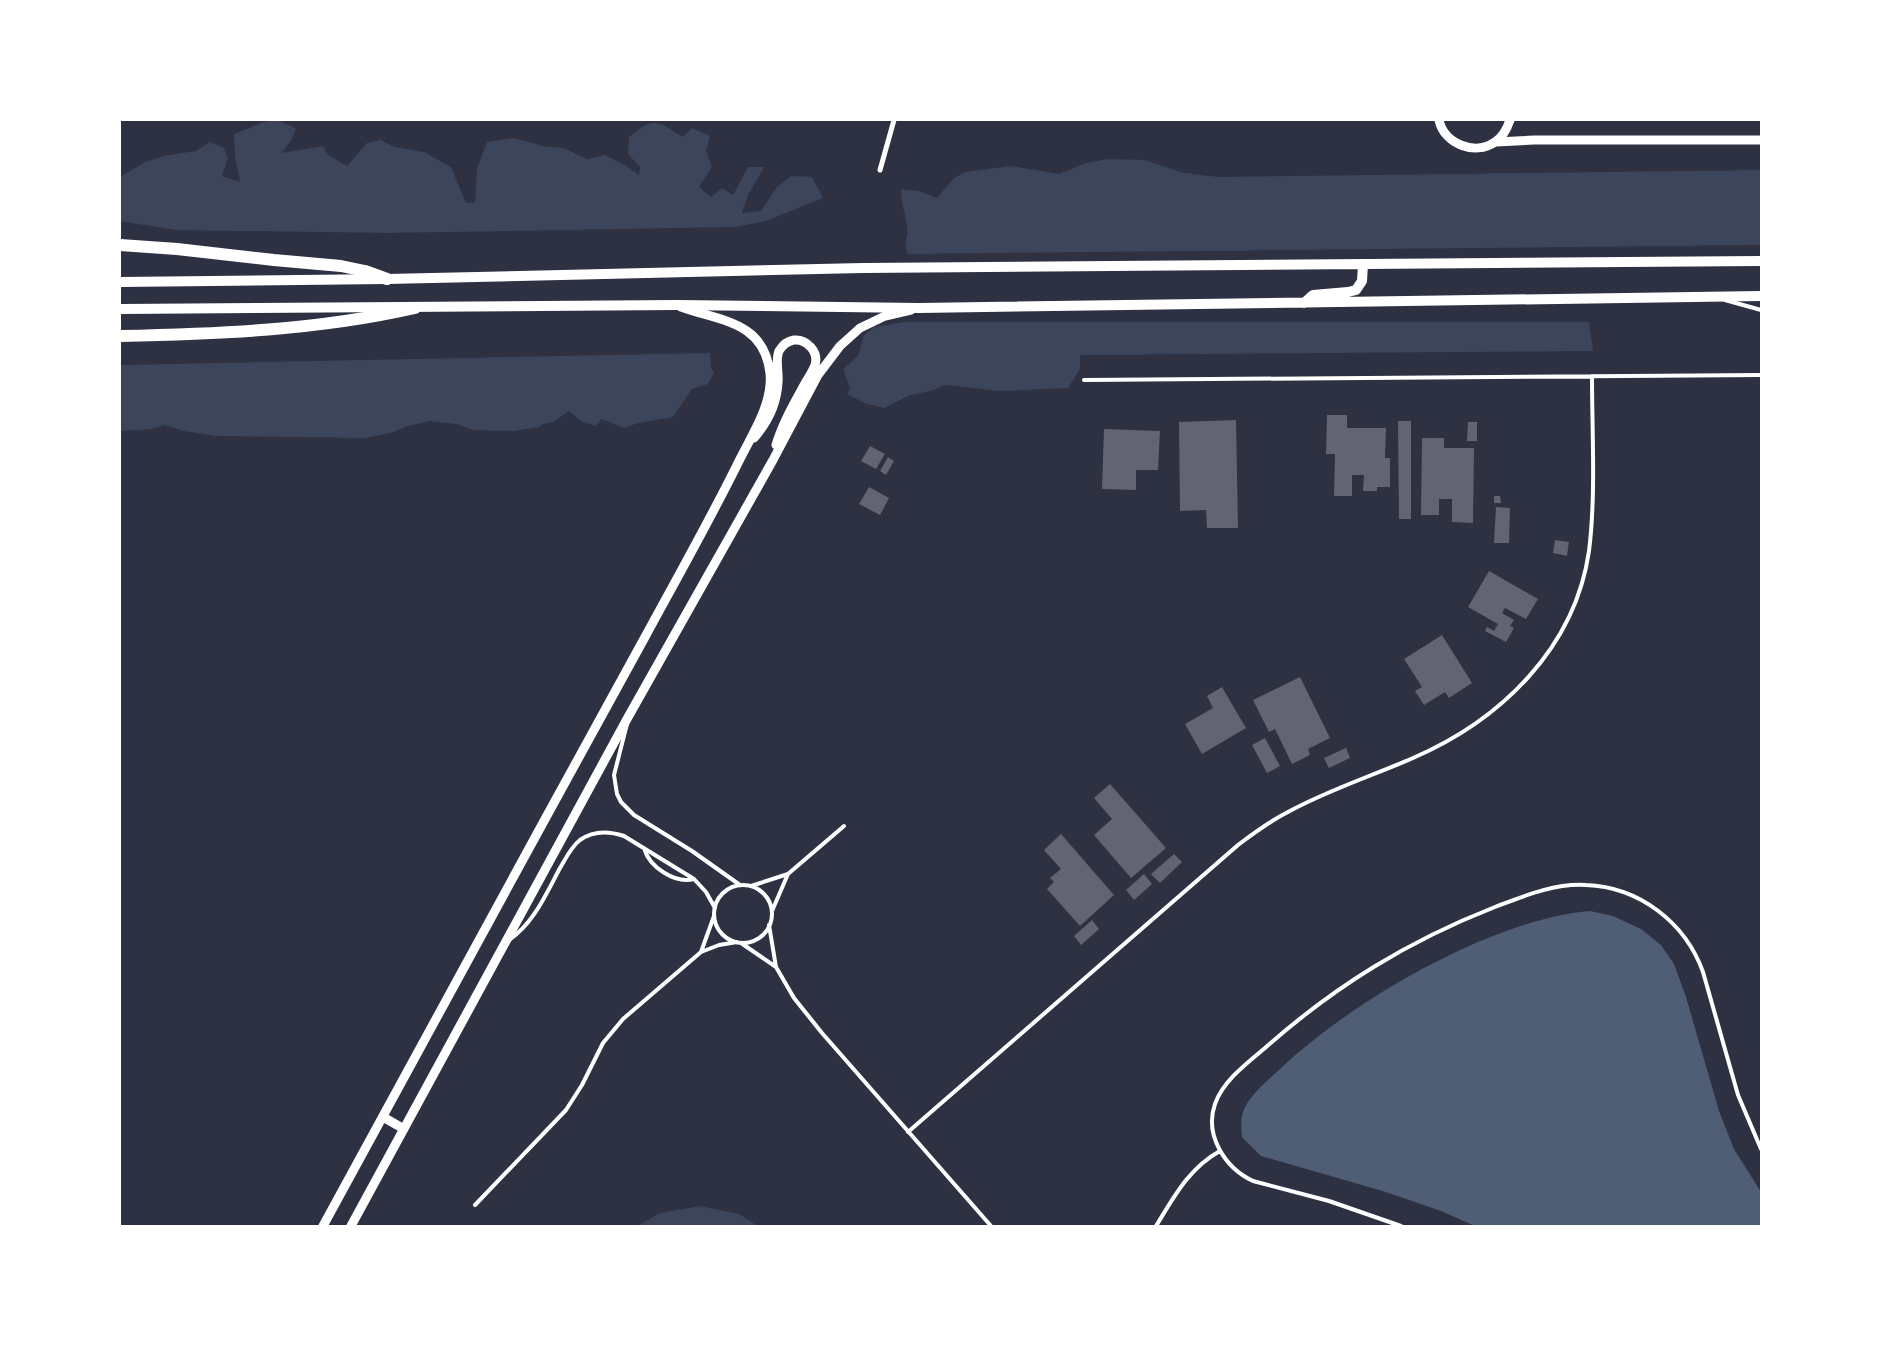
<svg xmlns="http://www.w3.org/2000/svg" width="1881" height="1346" viewBox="0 0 1881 1346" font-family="'Space Grotesk',sans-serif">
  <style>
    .green { fill: #3c4559 }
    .water { fill: #4f5d75 }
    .building { fill: #626471 }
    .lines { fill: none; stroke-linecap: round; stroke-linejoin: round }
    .service { stroke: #fff; stroke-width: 4 }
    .minor { stroke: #fff; stroke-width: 5 }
    .tertiary { stroke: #fff; stroke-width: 9 }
    .secondary { stroke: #fff; stroke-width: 10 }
    .primary { stroke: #fff; stroke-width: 12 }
  </style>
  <rect width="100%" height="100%" fill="#2d3142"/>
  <path class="green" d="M276 120 296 128 291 141 281 153 323 146 328 155 347 166 367 143 380 140 395 147 424 152 451 167 466 203 475 202 477 168 487 142 514 138 543 146 564 148 587 159 605 155 625 165 639 175 640 167 628 154 629 137C654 116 657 121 683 137L692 128 710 136 706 151 712 167 699 187 711 197 722 188 733 195 748 167H764L748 195 742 213 761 211 776 188 791 176 812 177 823 198 766 221 735 227 387 233 175 230 120 221V177L145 162 168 155 196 151 210 142 224 148 228 159 222 176 240 182 235 157 234 134 264 122Z
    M1108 159 1145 160 1184 173 1219 177 1761 170V245L908 254C902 239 909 240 907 228 906 213 901 205 901 189L919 191 937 198 954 178 965 172 1011 166 1059 174 1086 163Z
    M904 322H1589L1593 351 1080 355V369L1068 388 1000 391 945 385 931 391 910 395 884 408 867 404 847 394 850 388 843 369 858 356 864 335 874 327Z
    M710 353 711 368 714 373 708 384 692 389 673 417 638 423 624 428 601 419 596 426 581 421 569 411 553 422 543 424 539 427 514 431 473 430 457 424 430 421 408 426 391 433 364 438 215 436 184 431 165 425 152 429 120 431V365Z
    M700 1206 739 1214 758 1226H637L660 1213Z"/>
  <path class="water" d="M1590 911 1613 916 1641 929 1661 945 1674 964 1686 997 1719 1111 1734 1149 1761 1192V1226H1475L1441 1211 1386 1192 1261 1156 1242 1137C1241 1127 1240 1117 1245 1107 1254 1091 1268 1080 1281 1068 1352 1001 1492 919 1590 911Z"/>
  <path class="building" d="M1327 415H1347V428H1386L1385 458H1390V487H1377V491H1363L1364 475H1352V496H1334L1335 454H1326Z
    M1236 420 1238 528H1207L1206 510 1180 511 1179 422Z
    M1398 421H1411V519H1399Z
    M1468 422H1477V441H1467Z
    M1104 429 1160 431 1158 470H1136V490L1102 489Z
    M1422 438H1444V448H1474L1473 523 1452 522V499H1439V515H1421Z
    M870 446 885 454 876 469 861 461Z
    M888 457 894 461 886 475 880 471Z
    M869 487 889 498 880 515 859 504Z
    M1494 496H1500L1501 503H1494Z
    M1496 507 1510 508 1509 543H1494Z
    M1555 540 1569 542 1567 556 1553 553Z
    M1489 571 1538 599 1526 619 1505 608 1502 613 1514 620 1510 626 1514 628 1506 642 1485 631 1487 627 1494 631 1498 624 1468 607Z
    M1442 635 1472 683 1449 698 1445 692 1424 705 1415 691 1422 687 1404 659Z
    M1300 677 1330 738 1308 749 1310 755 1292 764 1275 729 1269 732 1253 700Z
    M1222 687 1246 728 1202 754 1185 724 1213 708 1207 696Z
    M1265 738 1280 766 1267 773 1252 745Z
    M1346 748 1350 758 1329 768 1324 758Z
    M1110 784 1166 848 1131 878 1094 835 1112 819 1094 798Z
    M1061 834 1114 895 1080 926 1047 889 1054 882 1050 878 1061 869 1044 850Z
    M1174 854 1182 862 1160 883 1151 874Z
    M1144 874 1152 884 1134 900 1126 890Z
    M1092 920 1099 929 1081 945 1074 936Z"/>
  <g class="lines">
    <path class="service" d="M1725 300 1761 310
      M1084 380 1761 375
      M627 724 614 775 617 794 621 802 634 815 692 851 740 885
      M644 848C649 867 675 884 694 879
      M714 914a29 29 0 1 1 58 0a29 29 0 1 1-58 0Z
      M751 886 788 874 844 826
      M772 911 788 874
      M769 925 776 967 794 998 822 1033 991 1226
      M509 940C534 923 546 894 560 868 566 858 571 847 580 840 594 830 609 831 624 836L694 879 706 892 715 908
      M741 943 776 967
      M701 952 714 916
      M908 1132 1238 845C1254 833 1270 821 1288 812 1328 790 1372 776 1413 758 1501 720 1575 648 1589 551 1596 495 1592 433 1592 376
      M475 1205 566 1110 582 1085 603 1043 623 1019 701 952 719 945 737 942
      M1156 1226C1174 1197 1189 1168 1220 1151
      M1401 1226 1329 1201 1253 1181C1225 1168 1204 1135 1215 1104 1223 1081 1247 1063 1265 1048 1335 986 1408 941 1495 907 1524 896 1555 883 1586 885 1639 887 1685 922 1703 972L1738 1095 1761 1149"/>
    <path class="minor" d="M880 170 894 120"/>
    <path class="tertiary" d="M1439 120C1444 144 1475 156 1495 142 1503 137 1507 129 1510 120
      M1496 142 1534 140H1761
      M754 438C768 422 777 403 778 382 779 372 775 360 779 351 782 346 787 341 794 340 807 339 819 352 815 365 812 373 806 381 802 389 792 407 782 425 776 445
      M383 1117 404 1129
      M323 1226C430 1030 537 833 645 637 677 578 710 520 740 459 753 433 773 403 770 373 764 321 720 321 681 307
      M351 1226 627 719 773 460 818 375 840 346 860 328 885 316 911 310"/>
    <path class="secondary" d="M120 282 387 279 863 268 1761 261
      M1304 303 1313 295 1348 292 1356 290 1362 281 1363 264
      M120 309 676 305 919 308 1761 296"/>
    <path class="primary" d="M120 245 177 249 274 260 341 266 365 271 387 279
      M120 336C219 334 318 330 415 308"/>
  </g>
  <rect width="1881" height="1346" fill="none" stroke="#ffffff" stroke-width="242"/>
</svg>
